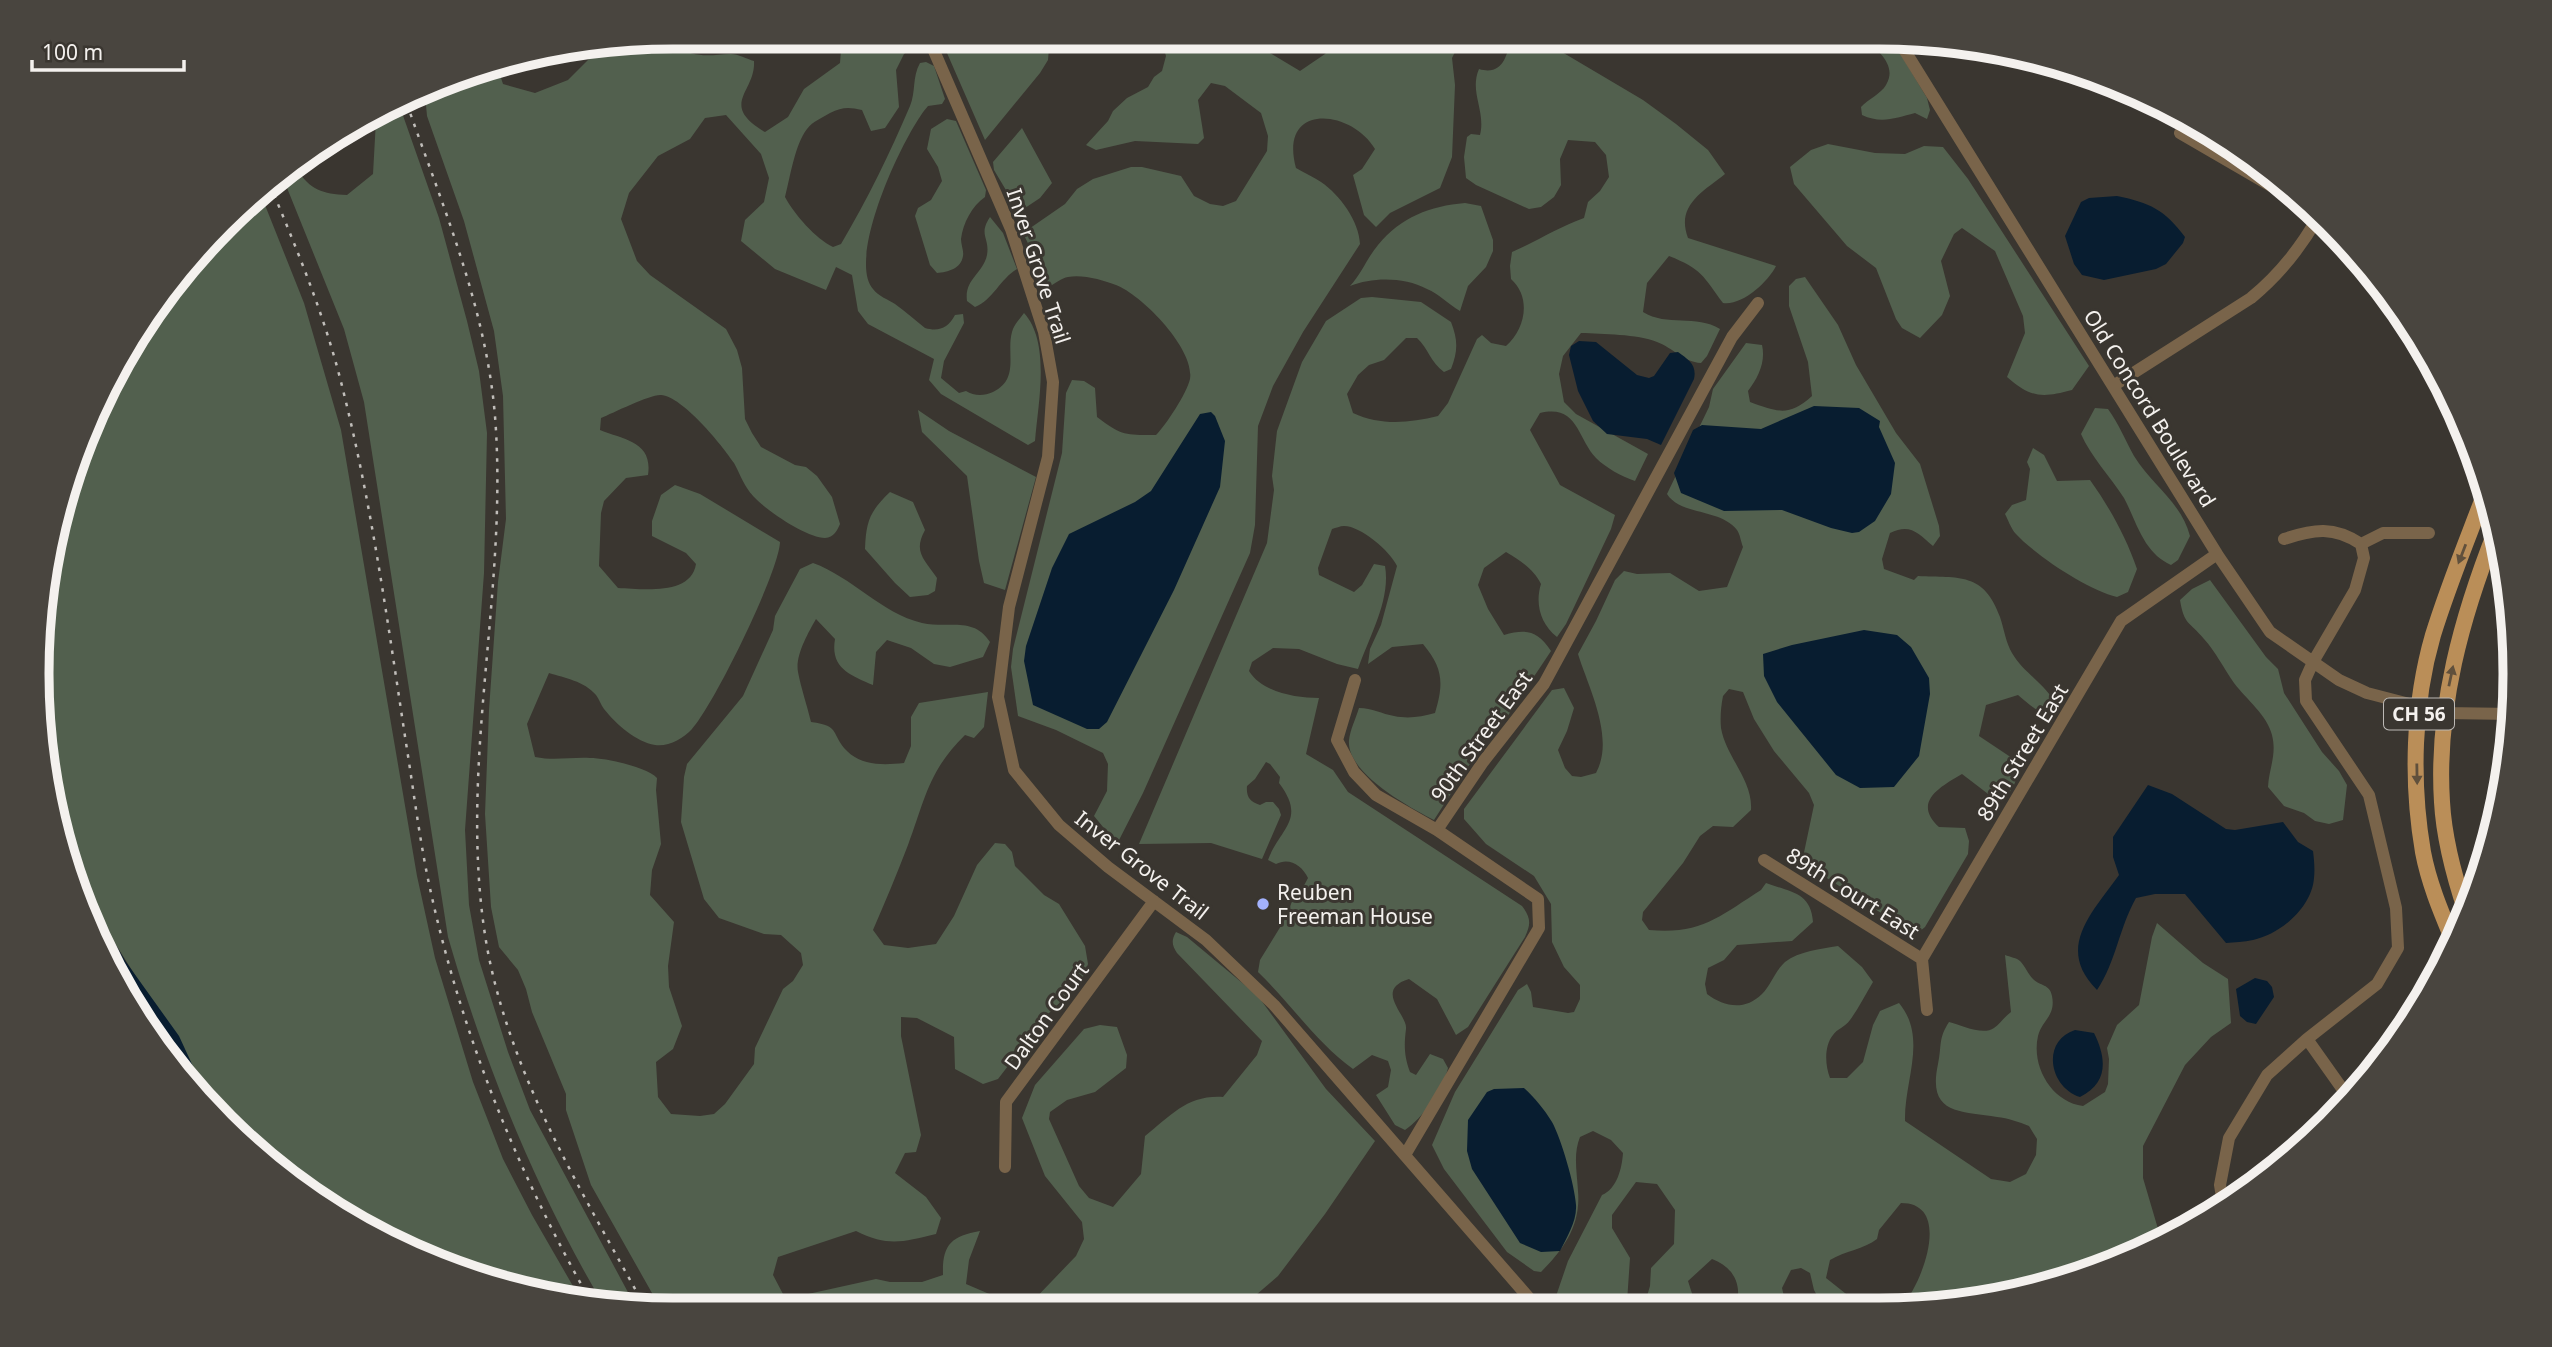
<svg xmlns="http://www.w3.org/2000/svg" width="2552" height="1347" viewBox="0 0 2552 1347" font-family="'Noto Sans',sans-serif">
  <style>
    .green { fill: #52604e }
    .water { fill: #081d30 }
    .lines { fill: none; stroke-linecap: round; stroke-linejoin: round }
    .minor { stroke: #79644a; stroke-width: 12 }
    .major { stroke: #ba8e58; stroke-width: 16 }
    .rail { stroke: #c1beba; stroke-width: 2.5; stroke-dasharray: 3.5 7; stroke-linecap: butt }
    .oneway { fill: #60503c }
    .poi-dot { fill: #a3b2fd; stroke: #3a3630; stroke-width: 2.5 }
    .labels { text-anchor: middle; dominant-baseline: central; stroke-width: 6; stroke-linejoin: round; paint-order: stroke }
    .shield { fill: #3a3630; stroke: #bcb9b5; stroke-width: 2 }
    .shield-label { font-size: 19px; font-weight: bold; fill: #f4f1ee }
    .street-label { font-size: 21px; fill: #f4f1ee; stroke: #3a3630 }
    .poi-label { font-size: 21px; fill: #f4f1ee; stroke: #3a3630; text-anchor: start }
    .rim { fill: none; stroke: #f4f1ee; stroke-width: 9 }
  </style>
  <rect width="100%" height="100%" fill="#3a3630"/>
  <path class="green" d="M673 37 675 45C694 59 710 55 731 54 738 54 747 59 754 61 756 92 718 104 765 132L788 117 804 89 840 63 842 37H916L917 44 904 54 896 70 899 107 885 128 871 131 862 110C849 107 842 107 830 113 822 118 813 121 807 129 795 144 790 178 785 197 794 214 816 239 833 247L841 244C867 200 890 153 910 106 916 92 912 77 920 63L926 62 934 66 945 99 942 104 928 106C904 133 846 258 873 289 878 296 889 300 895 304 906 312 915 320 925 328 939 332 948 328 955 315L963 314 964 323 944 361 941 378 959 393 966 391C974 396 984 396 993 392 1020 379 1006 353 1012 332 1014 324 1020 319 1024 313 1051 343 1038 403 1035 441L1028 445 941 394 929 380 934 359 868 324 858 311 852 275 836 267 826 290 775 269 741 241 745 220 764 202 769 178 761 154 726 115 705 118 690 139 658 156 629 193 621 219 637 261 650 275 726 329 737 350 742 368 745 419 752 433 761 447 795 465 806 467 817 476 832 497 840 524C837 531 834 537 825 538 806 538 760 507 749 491 743 483 739 472 734 463 723 446 682 396 661 395 651 394 613 413 601 418L600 430C625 440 653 442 648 475L626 478 604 501 601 513 599 566 618 588C642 589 691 596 696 564L686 553 652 536V521L661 495 675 485 700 494 780 542C779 572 714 705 692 729 683 739 668 747 655 745 636 742 616 724 604 709 601 705 599 699 596 695 584 681 565 678 549 673L527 724 535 757C554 761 571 757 590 758 606 758 647 767 657 778L656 790 661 844 652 870 650 895 674 922 668 966 669 987 682 1026 673 1049 656 1062 658 1097 671 1114 700 1116 714 1114 725 1104 754 1064 755 1048 783 989 793 981 803 965 801 953 781 935 764 934 719 918 704 899 681 822 684 777 687 764 743 696 773 630 775 616 800 569 813 563C852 577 881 613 922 623 949 629 973 616 990 642L983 657 950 667 934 664 911 648 887 640 876 652 873 685C850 675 830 668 835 639L816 619C808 633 795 656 798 672 801 688 807 705 811 722 842 726 830 734 847 751 862 766 884 765 904 763L911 746V717L919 703 988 692 984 727 974 738 965 735C928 771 925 800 908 845 897 874 885 902 873 930L884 945 908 948 936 944 954 916 977 865 995 843 1005 844 1012 852 1015 866 1044 895 1059 904 1085 946 1088 964 1081 982 1047 1015 998 1079 983 1084 955 1069 954 1037 917 1018 901 1017V1036L921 1135 916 1152 905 1153 895 1173 926 1197 941 1218 936 1234C902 1242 889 1247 856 1231L778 1257 773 1275 783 1294 799 1296 876 1279 890 1282H922L943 1275C942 1245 951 1236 980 1231L969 1260 966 1284 1001 1299 1028 1306 1076 1256 1084 1239 1082 1222 1045 1176 1022 1118 1035 1085 1084 1029 1100 1025 1117 1027 1127 1055 1126 1068 1095 1092 1067 1100 1050 1112 1049 1119 1079 1186 1089 1198 1113 1207 1141 1174 1145 1136C1172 1115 1187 1095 1223 1097L1257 1055 1262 1041 1177 953C1172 946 1171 940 1176 932L1187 937 1258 996 1326 1089 1375 1141 1325 1214 1278 1276 1242 1307 661 1309 591 1185 566 1110V1094L532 1012 526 989 518 970 499 947 491 907 485 814 489 710 498 582 506 519 503 396 494 331 464 221 427 116 425 94 468 71 497 66 503 84 535 93 568 80 599 49Z
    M940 37H1050L1048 60 1040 73 985 140Z
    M1160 37H1253L1265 50 1300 71 1325 54 1339 37 1462 38 1452 58 1455 85 1452 157 1440 188 1390 213 1376 227 1364 215 1353 175 1362 169 1375 149C1351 109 1278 102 1296 168 1304 173 1314 177 1321 182 1340 195 1359 221 1360 244L1303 332 1273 386 1258 426 1255 525 1250 553 1143 793 1117 844 1094 816 1107 791 1108 764 1103 753 1056 730 1018 716 1011 667 1013 649 1062 453 1066 393 1072 380 1084 381 1095 388 1097 417C1122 436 1125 435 1156 435 1166 425 1187 393 1190 379 1195 349 1142 295 1116 285 1103 280 1082 274 1068 277 1062 278 1054 284 1049 287L1023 233 1065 204 1077 189 1093 179 1131 167H1142L1181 176 1194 196 1210 204 1223 206 1236 201 1267 151 1268 136 1261 113 1225 86 1211 83 1198 100 1204 138 1198 144 1135 141 1096 150 1086 145 1108 121 1113 111 1127 98 1148 87 1154 77 1162 71 1166 56Z
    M1510 38H1544L1545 42 1643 100 1676 124 1708 150 1725 174C1701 193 1676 206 1688 238L1776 266C1768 282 1742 306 1723 303 1703 276 1702 269 1669 256L1647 283 1643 312C1667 327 1696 314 1720 329L1707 356 1701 363C1684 362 1673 348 1657 342 1637 334 1603 334 1581 333L1563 356 1559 374 1564 402 1576 414 1648 454 1635 481C1621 476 1606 468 1596 458 1577 438 1578 404 1540 413L1530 430 1560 485 1615 515 1611 529 1566 624 1557 637C1540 624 1535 603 1541 584 1534 569 1519 560 1506 552L1484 568 1478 585 1488 609 1504 635C1526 629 1537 630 1551 651L1507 717 1493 728 1434 820C1409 807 1346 773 1349 740 1350 730 1356 718 1359 708 1372 708 1382 714 1394 716 1408 719 1421 717 1435 713 1444 683 1443 668 1423 644L1392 647 1368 664 1370 649 1381 625 1397 566C1390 551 1361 526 1344 526 1340 526 1336 528 1332 529L1318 568 1319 575 1354 592 1362 585 1374 564 1385 566C1391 600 1369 637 1358 669L1337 664 1299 649 1273 648 1252 662 1249 671C1262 692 1295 698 1319 698L1306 754 1333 770 1348 792 1522 906C1531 918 1531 924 1525 937L1468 1027 1456 1035 1437 999 1409 979C1373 990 1408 1015 1406 1029 1404 1045 1404 1056 1410 1072L1416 1075 1430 1054 1443 1059 1448 1068C1443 1089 1423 1118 1405 1130L1395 1125 1376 1095 1388 1087 1391 1070 1388 1061 1372 1055 1353 1069C1317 1043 1291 1004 1258 972L1260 960 1287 916 1293 898 1299 895 1308 878C1302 865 1289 857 1276 864L1268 860C1280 828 1307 820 1279 783L1280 777 1270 764 1266 762 1255 779 1247 786C1246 797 1250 802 1260 805L1266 802H1273L1279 809 1281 815 1262 859 1211 843 1139 844 1267 543 1274 490 1272 476 1277 431 1302 362 1326 321 1361 298 1372 297 1421 302 1451 322C1458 340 1458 351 1451 369L1444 372C1431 363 1428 348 1417 338H1406L1384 360 1369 365 1358 375 1347 394 1353 413C1381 426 1409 423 1438 416L1448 403 1477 339 1482 335 1491 343 1506 346C1525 329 1532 298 1511 279L1510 266 1512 252C1537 241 1559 227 1584 218L1588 202 1600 191 1609 177 1606 155 1595 142 1568 140 1560 159 1561 185 1554 197 1541 207 1529 209 1476 185 1466 178 1464 157 1467 137 1471 134 1480 135C1486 111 1469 92 1479 69 1502 76 1508 56 1510 38Z
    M1866 38H1891L1927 98 1930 110 1927 119 1915 113C1896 118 1881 124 1862 115L1861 107C1868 99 1881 94 1886 85 1898 65 1877 51 1866 38Z
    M400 107 439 218 467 321 479 371 487 433 484 573 465 830 469 905 479 960 508 1052 530 1110 637 1309 603 1304C535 1189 485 1065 448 937L364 402 344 329 281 173 284 170 296 169C311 190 322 194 347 195L373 174 376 120Z
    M947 119 956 121 986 190 985 197C972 206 963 223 961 239 961 245 964 251 963 256 961 269 948 272 937 273L930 265 915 216 918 208 931 200 942 181 938 167 927 149 931 129Z
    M1022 128 1052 183 1040 198 1019 212 994 170 993 162Z
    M1828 144 1875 153 1905 154 1924 146 1943 147 1968 179 2089 366 2072 390C2042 398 2031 398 2007 377L2025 333 2023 316 1995 251 1962 228 1954 234 1941 261 1950 296 1942 315 1920 338 1902 328 1896 319 1876 268 1847 246 1794 184 1790 167 1811 150Z
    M261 195 304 303 341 430 417 876 435 958 473 1082 503 1159 532 1215 581 1300 508 1288 392 1244 286 1179 196 1095 194 1090 197 1074 108 932 91 912 83 906 38 716 58 509 144 320Z
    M1465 203 1481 206 1493 240V251L1486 267 1468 286 1460 311C1448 304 1439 294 1427 289 1404 277 1373 277 1350 286 1362 273 1367 258 1378 245 1401 217 1430 206 1465 203Z
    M990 217 1003 233 1017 269C1000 279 993 300 975 307L967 301C964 279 983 274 987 255 990 238 978 235 990 217Z
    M1805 277 1838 325 1856 365 1896 433 1920 464 1939 526 1940 536 1933 546C1918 533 1910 523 1890 533L1882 559 1884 569 1914 580 1918 576C1959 578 1984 572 2000 617 2004 629 2006 643 2012 653 2024 674 2048 685 2057 707L2052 717C2038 713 2029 704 2018 695L1986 705 1979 736 2018 762C2019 776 2013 798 1996 800L1962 774C1940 787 1912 802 1939 827L1965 828 1969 841 1968 854 1925 927 1919 932 1909 931 1802 862 1814 805 1809 793 1774 751 1754 719 1743 692 1729 689 1723 696C1721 706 1720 718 1721 728 1726 757 1753 780 1751 810L1733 827 1713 826 1700 836 1683 863 1643 912 1642 920 1649 930C1701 935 1720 916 1761 890L1766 883C1790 892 1811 892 1813 922L1792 941 1737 945 1724 960 1708 968 1705 984 1707 994C1724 1007 1745 1011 1762 994 1771 985 1775 971 1785 962 1799 951 1821 949 1838 946L1862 967 1873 982C1865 995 1859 1008 1850 1020 1845 1027 1837 1029 1833 1035 1824 1046 1825 1065 1830 1078H1847L1863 1062 1873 1025 1880 1011 1899 1003C1928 1038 1904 1080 1905 1121L1991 1179 2010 1182 2026 1174 2036 1155 2037 1139 2029 1126C2019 1122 2008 1118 1997 1117 1960 1111 1927 1115 1938 1064 1942 1045 1938 1039 1949 1022 1961 1025 1983 1036 1994 1028 2000 1024 2004 1017 2011 1012L2005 955C2010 957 2017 958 2020 961 2025 966 2028 974 2033 979 2040 986 2050 984 2052 996 2056 1016 2042 1020 2038 1036 2031 1067 2052 1102 2083 1106L2105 1092 2108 1084 2109 1059 2107 1048 2117 1025 2139 1005 2152 937 2157 923 2203 963 2228 979 2231 1023 2211 1037 2185 1065 2143 1146V1178L2161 1239 2122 1262 1962 1305H1903C1922 1283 1953 1203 1901 1203L1879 1230 1877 1239C1864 1249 1845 1251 1830 1260L1826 1278 1860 1305H1822L1814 1290 1810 1273 1801 1268 1791 1270 1782 1288 1786 1305H1736C1743 1284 1732 1266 1712 1259L1688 1281 1696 1306H1644L1650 1286 1651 1268 1674 1244 1675 1210 1657 1184 1636 1182 1612 1215V1228L1630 1258 1627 1302 1624 1306H1556L1554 1302 1568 1261 1602 1195C1617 1189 1622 1168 1623 1153L1611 1140 1593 1131 1580 1137C1573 1154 1577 1172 1578 1191 1581 1225 1564 1249 1541 1272L1534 1271 1507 1252 1444 1169 1432 1145 1455 1092 1518 990 1527 984 1531 992 1533 1007 1568 1013 1574 1012 1580 999V985L1564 967 1552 942 1551 904 1534 876 1486 844 1464 819V809L1552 690 1564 688 1574 708 1567 731 1558 750 1565 768 1572 776 1581 777 1596 773C1615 738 1589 689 1578 654L1596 621 1615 580 1624 571 1637 574 1670 573 1699 591 1727 587 1743 547C1741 542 1740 534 1737 530 1720 508 1681 516 1667 494L1709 407 1713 389 1746 343 1762 345C1766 362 1758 378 1748 391L1750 402C1778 412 1789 417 1812 396L1808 362 1789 306V286L1796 279Z
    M2095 408 2108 409C2119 424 2125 440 2134 456 2152 485 2181 502 2190 536L2178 560 2171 565C2160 560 2153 553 2146 543 2137 529 2132 513 2124 498 2110 476 2091 457 2081 434Z
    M918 410 949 431 1036 477 1005 590 984 583 979 561 967 476 922 432Z
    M2033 448 2044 455 2057 481 2090 480C2110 508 2126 537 2137 569L2128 592 2117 597C2088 590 2036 556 2015 533 2011 528 2008 520 2005 514L2012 505 2026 500 2030 469 2027 462Z
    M890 492 913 502 925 530C913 552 924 559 937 578L935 591 928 595 910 597 895 583 865 549C866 521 870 511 890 492Z
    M2210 580 2266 657 2278 669 2284 693 2322 752 2339 771 2347 785 2343 820 2329 824 2315 821 2304 813 2284 806 2268 787C2269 768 2277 755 2272 735 2267 715 2247 700 2234 683 2224 669 2216 652 2204 639 2189 621 2184 625 2180 600L2192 589Z"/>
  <path class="water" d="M2117 196C2150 203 2164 209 2185 237L2183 243 2166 264 2156 269 2104 280 2082 275 2074 264 2065 236 2081 202 2089 198Z
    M1579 341 1596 342 1637 375 1649 378 1654 376 1670 353 1678 352C1689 360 1697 365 1694 379L1661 445 1647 439 1607 434 1593 421 1578 391 1569 355 1571 346Z
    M1814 406 1859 408 1880 421 1879 427 1895 463 1891 494 1875 521 1859 532 1852 533 1831 528 1782 510 1724 511 1681 493 1674 473 1693 430 1702 425 1761 429Z
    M1211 412 1215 416 1225 441 1220 487 1174 590 1107 722 1099 729H1087L1033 705 1024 661 1026 646 1052 568 1069 534 1135 502 1151 491 1200 414Z
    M1864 630 1897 635 1911 647 1929 678 1930 694 1919 756 1894 787 1860 788 1836 775 1777 702 1764 676 1763 654 1792 645Z
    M2148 785 2172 794 2226 829 2235 830 2283 822 2298 842 2313 851C2314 859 2315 869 2314 878 2312 907 2281 934 2253 940 2244 942 2234 942 2226 943L2185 894H2155L2136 898C2119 928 2116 962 2097 990 2055 948 2092 913 2119 875L2113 857V837Z
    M83 906 91 912 108 932 126 962 179 1036 197 1075 193 1090 85 918Z
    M2255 978 2267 981 2272 987 2274 997 2256 1024 2247 1022 2240 1016 2236 989Z
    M2075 1030 2094 1033C2107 1059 2108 1083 2080 1097 2049 1087 2041 1041 2075 1030Z
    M1524 1088C1535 1098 1544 1109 1552 1122 1561 1138 1575 1186 1576 1205 1577 1221 1567 1237 1560 1251L1541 1252 1520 1243 1472 1169 1467 1151 1468 1120 1487 1092 1494 1089Z"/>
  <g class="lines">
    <path class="minor" d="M928 37 1011 229 1044 332 1053 382 1048 457 1009 607 998 697 1014 770 1059 825 1108 867 1206 940 1274 1005 1536 1306
      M1897 38 2217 554 2270 632 2339 680 2367 693 2444 713 2514 714
      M2180 133 2307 207
      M2113 386 2251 298C2279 275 2300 249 2318 217
      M2361 544 2383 533H2429
      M1355 680 1337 740 1354 772 1376 795 1437 830 1538 899 1539 928 1405 1155
      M1437 830 1483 762 1544 684 1732 337 1758 303
      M1764 860 1922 959
      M1927 1010 1922 959 2121 621 2217 554
      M2307 1039 2341 1087 2356 1095
      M1005 1167 1006 1102 1154 901
      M2223 1203 2220 1185 2229 1138 2267 1075 2307 1039 2377 984 2398 948 2396 908 2369 795 2306 701 2305 680 2313 662 2355 590 2364 558 2361 544C2334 526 2314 529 2284 539"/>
    <path class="major" d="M2466 912C2454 876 2444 839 2442 802 2436 708 2462 616 2496 530
      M2454 943C2442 914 2429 884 2423 852 2411 782 2413 704 2433 635 2448 586 2468 538 2486 490"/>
    <path class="rail" d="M407 104C444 210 490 317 496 431 506 604 457 775 487 947 511 1078 583 1193 646 1309
      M270 185C298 252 326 319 343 390 372 506 388 625 406 743 414 793 420 844 431 893 463 1038 518 1173 591 1302"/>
  </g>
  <defs><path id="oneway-solid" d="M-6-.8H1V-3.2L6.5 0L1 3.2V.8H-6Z" transform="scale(1.75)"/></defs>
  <g class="oneway">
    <use href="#oneway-solid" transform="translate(2462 554) rotate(111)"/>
    <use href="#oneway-solid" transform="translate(2451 676) rotate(-78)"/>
    <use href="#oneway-solid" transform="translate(2417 774) rotate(89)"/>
  </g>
  <circle class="poi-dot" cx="1263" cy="904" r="7"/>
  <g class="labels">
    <rect class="shield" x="2384" y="698.5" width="70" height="31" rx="5"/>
    <g class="shield-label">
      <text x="2419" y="714">CH 56</text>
    </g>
    <g class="street-label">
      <text transform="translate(1039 266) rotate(72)">Inver Grove Trail</text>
      <text transform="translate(2150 408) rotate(58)">Old Concord Boulevard</text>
      <text transform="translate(1481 736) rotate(-54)">90th Street East</text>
      <text transform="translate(2022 752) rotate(-59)">89th Street East</text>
      <text transform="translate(1142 865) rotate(38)">Inver Grove Trail</text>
      <text transform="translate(1853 893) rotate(32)">89th Court East</text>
      <text transform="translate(1046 1016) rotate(-54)">Dalton Court</text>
    </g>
    <g class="poi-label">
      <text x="1277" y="892">Reuben<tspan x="1277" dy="24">Freeman House</tspan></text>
    </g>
  </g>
  <path d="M0 0H2552V1347H0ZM673 49H1879A624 624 0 0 1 2503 673V674A624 624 0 0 1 1879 1298H673A624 624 0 0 1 49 674V673A624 624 0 0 1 673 49Z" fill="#49453f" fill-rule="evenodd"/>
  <path class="rim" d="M673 49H1879A624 624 0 0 1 2503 673V674A624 624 0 0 1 1879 1298H673A624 624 0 0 1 49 674V673A624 624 0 0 1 673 49Z"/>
  <path d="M32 60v10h152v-10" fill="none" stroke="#f4f1ee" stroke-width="3.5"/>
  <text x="42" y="60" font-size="21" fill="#f4f1ee" stroke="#3a3630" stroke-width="5" paint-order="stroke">100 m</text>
</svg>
